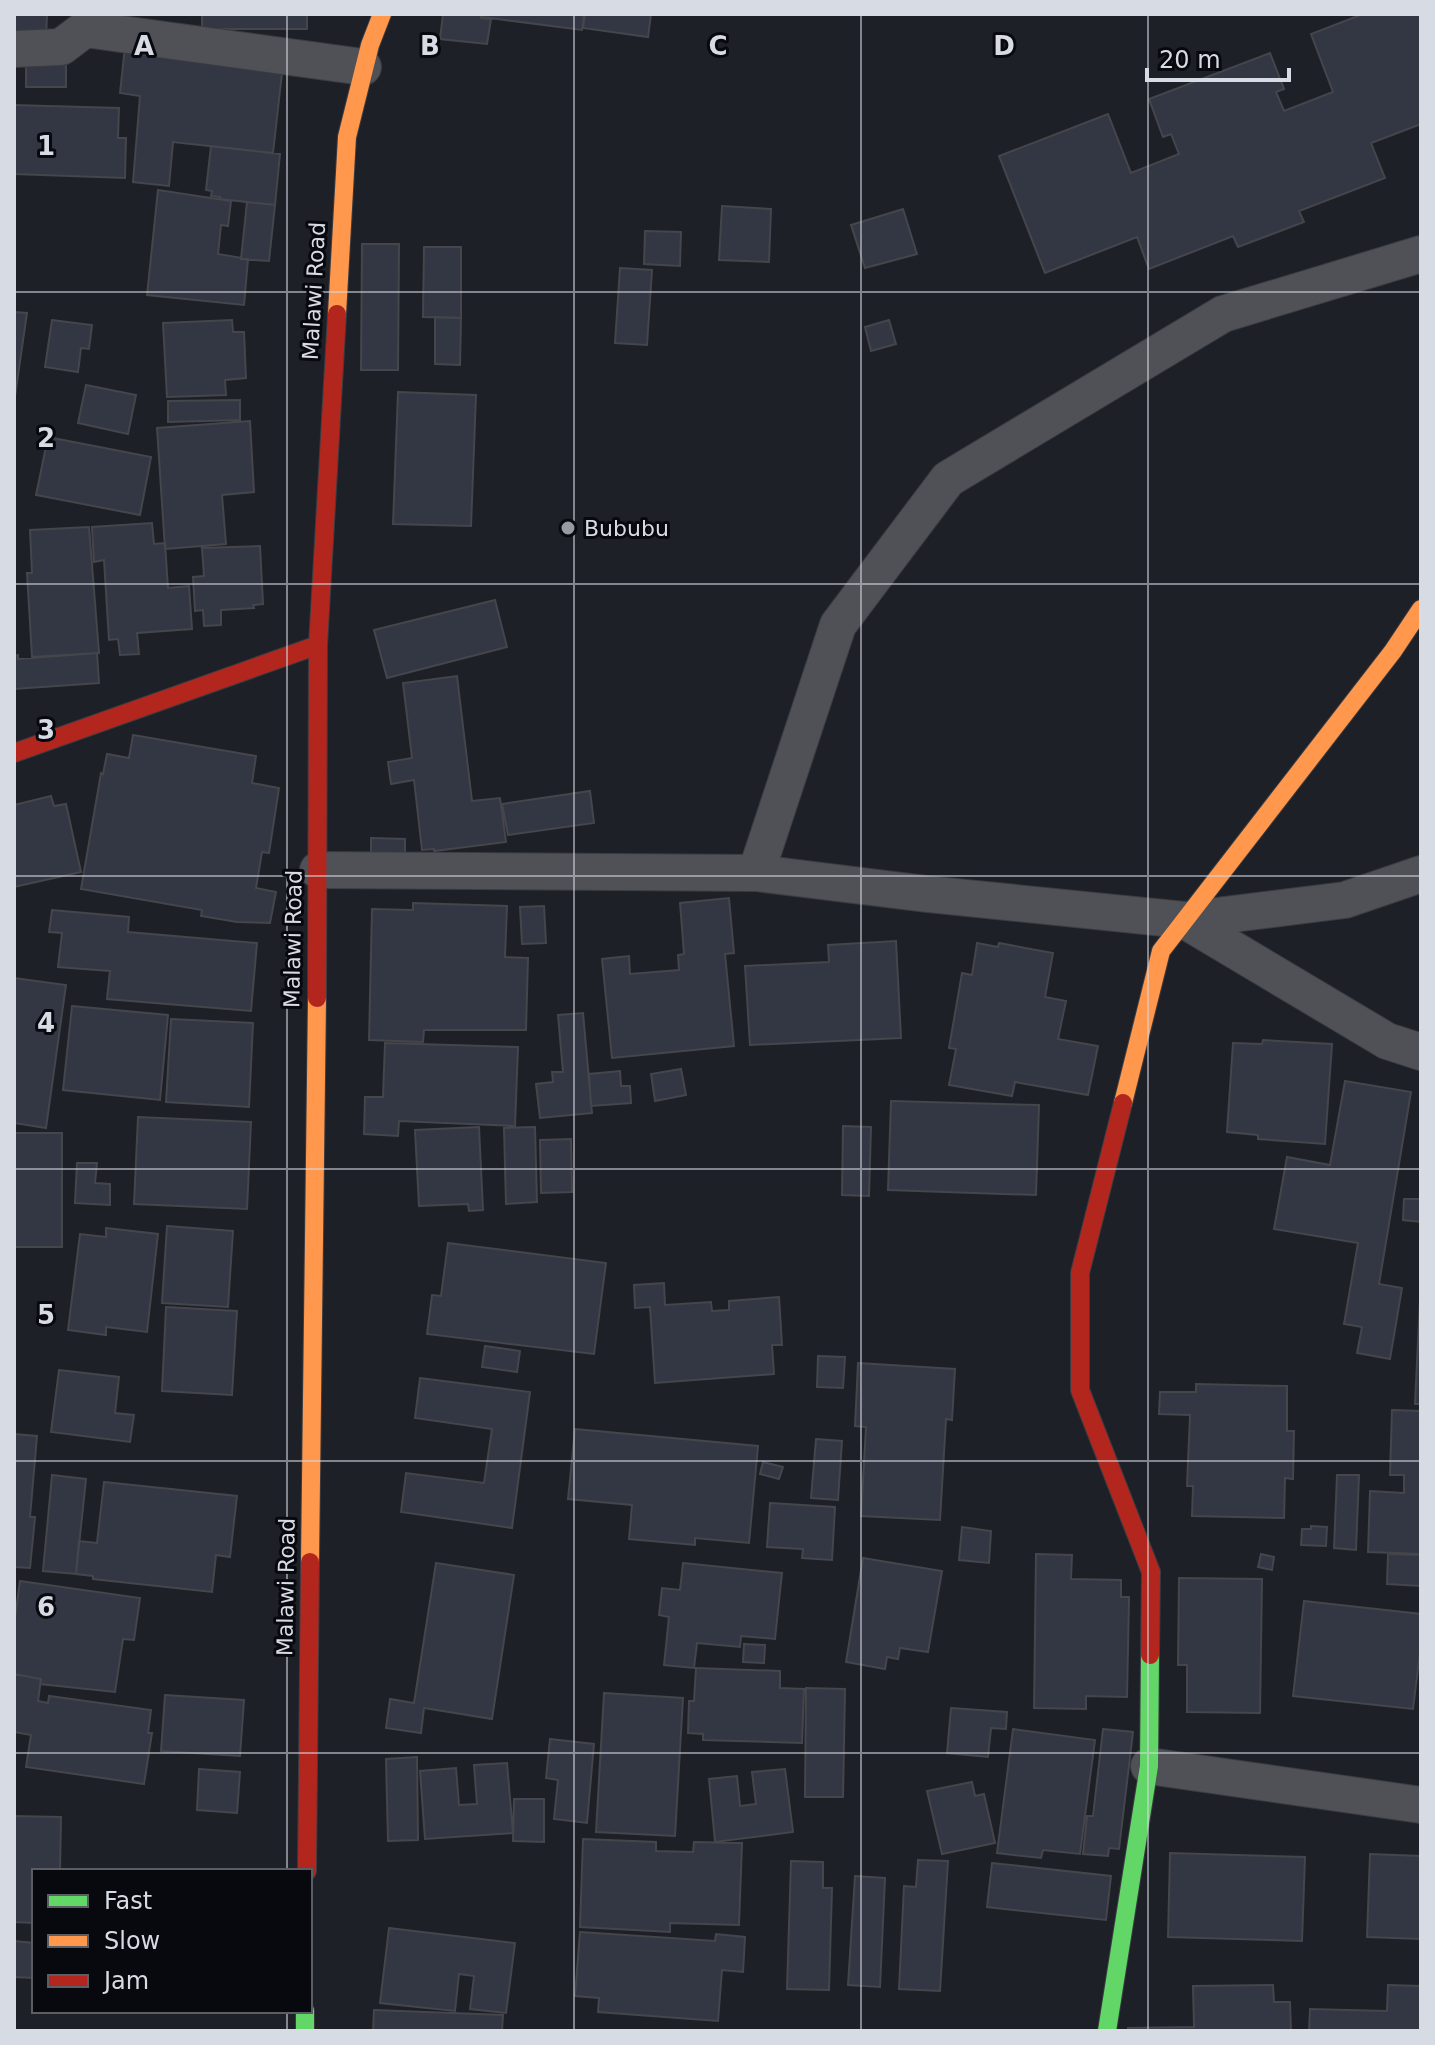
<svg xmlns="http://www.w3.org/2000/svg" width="1435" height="2045" viewBox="0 0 1435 2045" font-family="'DejaVu Sans',sans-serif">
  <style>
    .building { fill: #333744; stroke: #44464b; stroke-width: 2 }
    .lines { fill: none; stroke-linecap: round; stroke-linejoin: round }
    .street-casing { stroke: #3a3c42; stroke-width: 38 }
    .fast-casing { stroke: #3a3c42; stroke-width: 20 }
    .slow-casing { stroke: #3a3c42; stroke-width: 20 }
    .jam-casing { stroke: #3a3c42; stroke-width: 20 }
    .street { stroke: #4f5157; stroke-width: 36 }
    .fast { stroke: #63d668; stroke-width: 18 }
    .slow { stroke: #ff974d; stroke-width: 18 }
    .jam { stroke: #b3261e; stroke-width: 18 }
    .grid { fill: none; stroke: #d7dbe4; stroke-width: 2; stroke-opacity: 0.55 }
    .poi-dot { fill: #969aa2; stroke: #07090e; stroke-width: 3 }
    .labels { text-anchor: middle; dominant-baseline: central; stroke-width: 6; stroke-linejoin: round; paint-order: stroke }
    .street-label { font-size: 22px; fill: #d7dbe4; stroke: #07090e }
    .poi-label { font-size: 22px; fill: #d7dbe4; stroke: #07090e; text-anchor: start }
    .grid-label { font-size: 26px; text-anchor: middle; font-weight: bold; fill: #d7dbe4; stroke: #07090e; stroke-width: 6; stroke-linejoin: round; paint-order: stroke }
  </style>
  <rect width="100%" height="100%" fill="#1e2027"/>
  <path class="building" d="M14 14H47L46 40 14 38Z
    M307 14V29H202V15Z
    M443 14H481V18L491 19 487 44 440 39Z
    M483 14H584L582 30 482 17Z
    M585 14H651L648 37 583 28Z
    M1363 14H1421V124L1371 143 1385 178 1299 211 1304 222 1238 247 1233 236 1149 269 1137 237 1045 273 999 156 1108 114 1131 173 1179 154 1171 134 1163 137 1149 99 1270 53 1284 89 1276 92 1284 111 1333 92 1311 34Z
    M125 47 283 64 273 153 173 142 169 186 133 182 140 96 120 93Z
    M26 59H66V87H26Z
    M14 105 119 108 118 138H126L125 178 14 174Z
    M211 146 280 154 275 205 220 199V197L211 196 212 191 206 190Z
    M158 190 231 201 228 226 221 225 218 254 248 259 244 305 147 295Z
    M247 202 275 205 269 261 241 259Z
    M722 206 771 209 769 262 719 260Z
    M903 209 917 254 865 268 851 225Z
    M645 231 681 232 680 266 644 264Z
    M362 244H399L398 370H361Z
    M424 247H461V318L423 317Z
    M620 268 652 270 647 345 615 343Z
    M14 312 27 313 14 403Z
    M435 317 461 318 460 365 435 364Z
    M52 320 92 325 89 349 81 348 78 372 45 367Z
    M232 320 233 332H244L246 378 225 380 226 395 167 397 163 323Z
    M889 320 896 344 871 351 865 327Z
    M86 385 136 395 128 434 78 423Z
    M398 392 476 395 471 526 393 524Z
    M240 400V420L168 422V401Z
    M250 421 254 492 222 495 226 544 165 549 157 428Z
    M48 437 151 457 140 515 36 495Z
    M152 523 154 544 165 543 168 588 189 586 192 629 137 633 139 654 120 655 118 639 109 640 104 560 94 562 92 527Z
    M89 527 99 653 32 657 27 573H32L30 530Z
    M260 546 263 604 253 605 254 608 221 610V625L204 626 203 610 195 611 193 577 204 576 202 548Z
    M495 600 507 647 387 678 374 630Z
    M97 653 99 683 14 689V656L18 655V659Z
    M457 676 472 801 500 798 506 842 434 851V849L422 850 414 780 391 784 388 762 412 758 403 683Z
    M133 735 256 756 252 783 279 788 269 853 262 852 256 888 276 892 270 923 237 922 201 916 202 910 81 889 101 773 103 774 107 754 129 758Z
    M590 791 594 823 508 835 502 804Z
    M51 796 54 806 66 804 81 872 14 887V805Z
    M371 838 405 839V860H371Z
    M729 898 734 953 725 954 734 1046 612 1058 602 959 629 956 630 974 679 970 678 955 684 954 680 903Z
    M413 903 507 906 505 957 528 958 526 1030H424L423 1042 369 1040 372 909 413 910Z
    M544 906 546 943 522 944 520 907Z
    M52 910 129 917 128 932 257 943 251 1011 107 999 110 971 58 967 62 933 49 932Z
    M896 941 901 1038 750 1045 745 966 829 962 828 945Z
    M977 943 998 947 999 943 1053 953 1045 997 1066 1001 1058 1039 1098 1046 1088 1095 1015 1082 1012 1096 949 1085 956 1049 949 1048 962 973 972 975Z
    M14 978 66 985 46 1128 14 1123Z
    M72 1006 168 1015 160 1100 63 1090Z
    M583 1013 592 1113 540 1118 536 1084 553 1082 552 1072H563L558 1015Z
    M171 1019 253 1023 249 1107 166 1102Z
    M1263 1040 1332 1044 1325 1144 1258 1139V1135L1227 1132 1233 1043 1262 1044Z
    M385 1043 518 1047 515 1126 399 1121 398 1136 364 1134 365 1097H383Z
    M681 1069 686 1095 655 1101 651 1074Z
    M620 1071 621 1086H630L631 1103 591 1106 589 1074Z
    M1345 1081 1411 1092 1379 1284 1402 1288 1390 1359 1357 1353 1362 1327 1344 1324 1358 1243 1274 1229 1287 1157 1330 1165Z
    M891 1101 1039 1105 1036 1195 888 1190Z
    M138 1117 251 1122 247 1209 134 1204Z
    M843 1126 871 1127 869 1196 842 1195Z
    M479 1127 483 1210 469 1211 468 1204 419 1206 415 1130Z
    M535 1127 537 1202 506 1204 504 1128Z
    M14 1133H62V1247H14Z
    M571 1139 572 1192 541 1193 540 1140Z
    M77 1163H97L95 1183 110 1184V1205L75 1203Z
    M1404 1199H1421V1222L1403 1220Z
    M167 1226 233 1231 228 1307 162 1303Z
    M106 1228 158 1234 147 1332 106 1327V1335L68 1330 80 1234 106 1237Z
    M448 1243 606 1263 594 1354 427 1334 432 1295 441 1296Z
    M1421 1279V1404H1415Z
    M664 1283 665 1305 711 1302 712 1311 729 1310V1301L779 1297 782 1345H772L774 1374 655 1383 650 1307 635 1308 634 1285Z
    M166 1307 237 1311 232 1395 162 1391Z
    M485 1346 520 1351 517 1372 482 1367Z
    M818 1356 845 1357 843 1388 817 1387Z
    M858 1363 955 1369 952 1420 946 1419 940 1520 861 1516 866 1427 855 1426Z
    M59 1370 119 1377 115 1413 134 1415 130 1442 51 1432Z
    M420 1378 530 1392 512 1528 401 1512 406 1473 484 1483 492 1429 415 1418Z
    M1196 1384 1287 1386V1431H1294L1293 1479 1285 1478 1284 1518 1192 1516 1193 1486H1187L1190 1415 1159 1414 1160 1392H1196Z
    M1392 1410 1421 1411V1554L1368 1552 1370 1491 1404 1493V1475H1390Z
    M575 1429 758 1446 749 1543 695 1538V1545L629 1539 632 1505 568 1499Z
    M14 1434 37 1436 30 1517H35L30 1568 14 1567Z
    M816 1439 842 1441 838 1500 811 1498Z
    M763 1462 783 1467 779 1479 760 1474Z
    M52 1475 86 1479 76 1574 43 1571Z
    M1337 1475H1359L1356 1550 1334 1548Z
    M104 1482 237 1496 230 1557 216 1555 212 1592 93 1579V1576L76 1574 79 1541 97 1543Z
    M770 1503 835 1507 832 1560 802 1558 803 1549 767 1547Z
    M1311 1526 1327 1527 1326 1546 1301 1545 1302 1529H1311Z
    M962 1527 991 1531 989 1563 959 1560Z
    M1036 1554 1072 1555 1071 1579 1121 1580V1597H1129L1127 1697 1086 1696V1709L1034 1708Z
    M1261 1554 1274 1557 1272 1570 1258 1567Z
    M1388 1554 1421 1555V1586L1387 1584Z
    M863 1558 942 1571 928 1652 900 1648 898 1659 887 1657 885 1669 846 1662Z
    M436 1563 514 1575 492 1719 424 1708 421 1733 386 1728 390 1699 414 1703Z
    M683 1563 782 1573 775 1639 741 1636 740 1647 697 1643 694 1668 664 1665 669 1617 659 1615 662 1588 680 1590Z
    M1179 1578 1262 1579 1260 1713 1187 1712V1665H1178Z
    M20 1581 140 1598 134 1640 123 1639 115 1692 40 1684 41 1679 14 1674V1625Z
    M1304 1601 1421 1614V1644L1413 1709 1293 1696Z
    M744 1644 765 1645 764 1663 743 1662Z
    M696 1668 780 1671V1688L804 1689 802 1743 703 1740V1734L688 1733 689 1701H694Z
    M14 1674 41 1679 38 1701 48 1703 49 1696 151 1710 148 1733H152L144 1784 26 1767 31 1735 14 1732Z
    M806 1688 845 1689 843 1797H805Z
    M604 1693 683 1698 675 1836 596 1832Z
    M165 1695 244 1700 240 1756 161 1751Z
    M951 1708 1007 1712 1006 1729 991 1728 988 1757 947 1753Z
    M1013 1729 1095 1740 1080 1854 1043 1850 1041 1858 997 1853Z
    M1103 1729 1133 1732 1119 1849 1109 1848 1108 1856 1083 1854 1087 1816H1093Z
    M550 1739 594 1744 587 1823 554 1819 558 1780 546 1778Z
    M417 1757 418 1840 388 1841 386 1759Z
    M507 1763 513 1833 425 1839 420 1771 456 1768 459 1805 477 1804 474 1765Z
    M199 1769 240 1772 237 1813 197 1810Z
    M785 1769 793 1832 715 1842 709 1779 737 1776 740 1806 756 1804 752 1772Z
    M972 1782 975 1796 984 1794 995 1843 942 1854 927 1791Z
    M514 1799H544V1842L513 1841Z
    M14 1816 61 1817 60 1871H34V1923L14 1922Z
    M583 1839 656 1842V1851L693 1852 694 1842 742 1843 739 1925 670 1923V1932L580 1927Z
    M1170 1853 1305 1857 1302 1941 1168 1937Z
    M1370 1854 1421 1856V1939L1367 1937Z
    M918 1860 948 1861 940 1991 899 1989 904 1886 916 1887Z
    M791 1861 823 1862V1888H832L829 1990 787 1989Z
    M992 1863 1111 1876 1106 1920 987 1907Z
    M855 1876 885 1878 880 1987 848 1985Z
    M389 1928 515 1943 506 2013 470 2009 474 1976 459 1974 455 2011 380 2003Z
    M580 1932 715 1941 716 1934 745 1937 743 1972 722 1970 718 2021 598 2012 599 1998 575 1996Z
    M14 1941 34 1943V1978L14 1977Z
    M1273 1985 1274 2002H1290L1291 2031H1128V2028L1194 2027 1193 1986Z
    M1388 1985 1421 1986V2031H1309L1310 2009 1387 2011Z
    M374 2010 503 2015 502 2031H373Z"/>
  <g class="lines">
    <g class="street-casing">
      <path id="street" d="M14 49 61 47 85 29 363 67
        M318 870 756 873 927 894 1184 920 1345 900 1421 874
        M756 873 838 625 948 479 1223 314 1421 254
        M1184 920 1387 1041 1421 1052
        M1149 1766 1421 1805"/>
    </g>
    <g class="fast-casing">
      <path id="fast" d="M305 2011V2031
        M1107 2031 1149 1766 1150 1655"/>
    </g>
    <g class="slow-casing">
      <path id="slow" d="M337 314 347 137 370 45 382 14
        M1123 1103 1161 951 1393 651 1421 609
        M310 1562 317 998"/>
    </g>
    <g class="jam-casing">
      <path id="jam" d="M14 753 318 645
        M317 998 318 645 337 314
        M1123 1103 1080 1273V1390L1151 1572 1150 1655
        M307 1871 310 1562"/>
    </g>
    <use href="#street" class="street"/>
    <use href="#fast" class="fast"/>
    <use href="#slow" class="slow"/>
    <use href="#jam" class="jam"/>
  </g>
  <path class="grid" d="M287 14V1871M574 14V2031M861 14V2031M1148 14V2031M14 292H1421M14 584H1421M14 876H1421M14 1169H1421M14 1461H1421M14 1753H1421M287 2011V2031"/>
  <circle class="poi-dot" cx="568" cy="528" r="8"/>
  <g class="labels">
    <g class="street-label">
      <text transform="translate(314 291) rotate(-87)">Malawi Road</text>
      <text transform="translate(293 939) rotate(-89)">Malawi Road</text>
      <text transform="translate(286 1587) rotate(-89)">Malawi Road</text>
    </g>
    <g class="poi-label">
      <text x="584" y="528">Bububu</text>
    </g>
  </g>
  <g class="grid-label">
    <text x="144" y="55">A</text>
    <text x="430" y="55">B</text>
    <text x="718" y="55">C</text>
    <text x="1004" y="55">D</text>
    <text x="46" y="155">1</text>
    <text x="46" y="447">2</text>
    <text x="46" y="739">3</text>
    <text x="46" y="1032">4</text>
    <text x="46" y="1324">5</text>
    <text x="46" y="1616">6</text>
  </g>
  <rect width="1435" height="2045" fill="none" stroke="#d7dbe4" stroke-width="32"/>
  <rect x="32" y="1869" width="280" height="144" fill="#07090e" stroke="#5a5d64" stroke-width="2"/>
  <rect x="48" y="1895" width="40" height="12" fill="#63d668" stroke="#5a5d64" stroke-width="2"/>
  <text x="104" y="1909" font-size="24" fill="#d7dbe4">Fast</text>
  <rect x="48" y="1935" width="40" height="12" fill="#ff974d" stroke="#5a5d64" stroke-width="2"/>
  <text x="104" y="1949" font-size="24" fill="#d7dbe4">Slow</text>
  <rect x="48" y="1975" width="40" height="12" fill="#b3261e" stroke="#5a5d64" stroke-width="2"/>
  <text x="104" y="1989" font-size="24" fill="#d7dbe4">Jam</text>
  <path d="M1147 68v12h142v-12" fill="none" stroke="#d7dbe4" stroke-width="4"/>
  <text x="1159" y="68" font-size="24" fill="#d7dbe4" stroke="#07090e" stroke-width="6" paint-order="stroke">20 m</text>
</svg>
